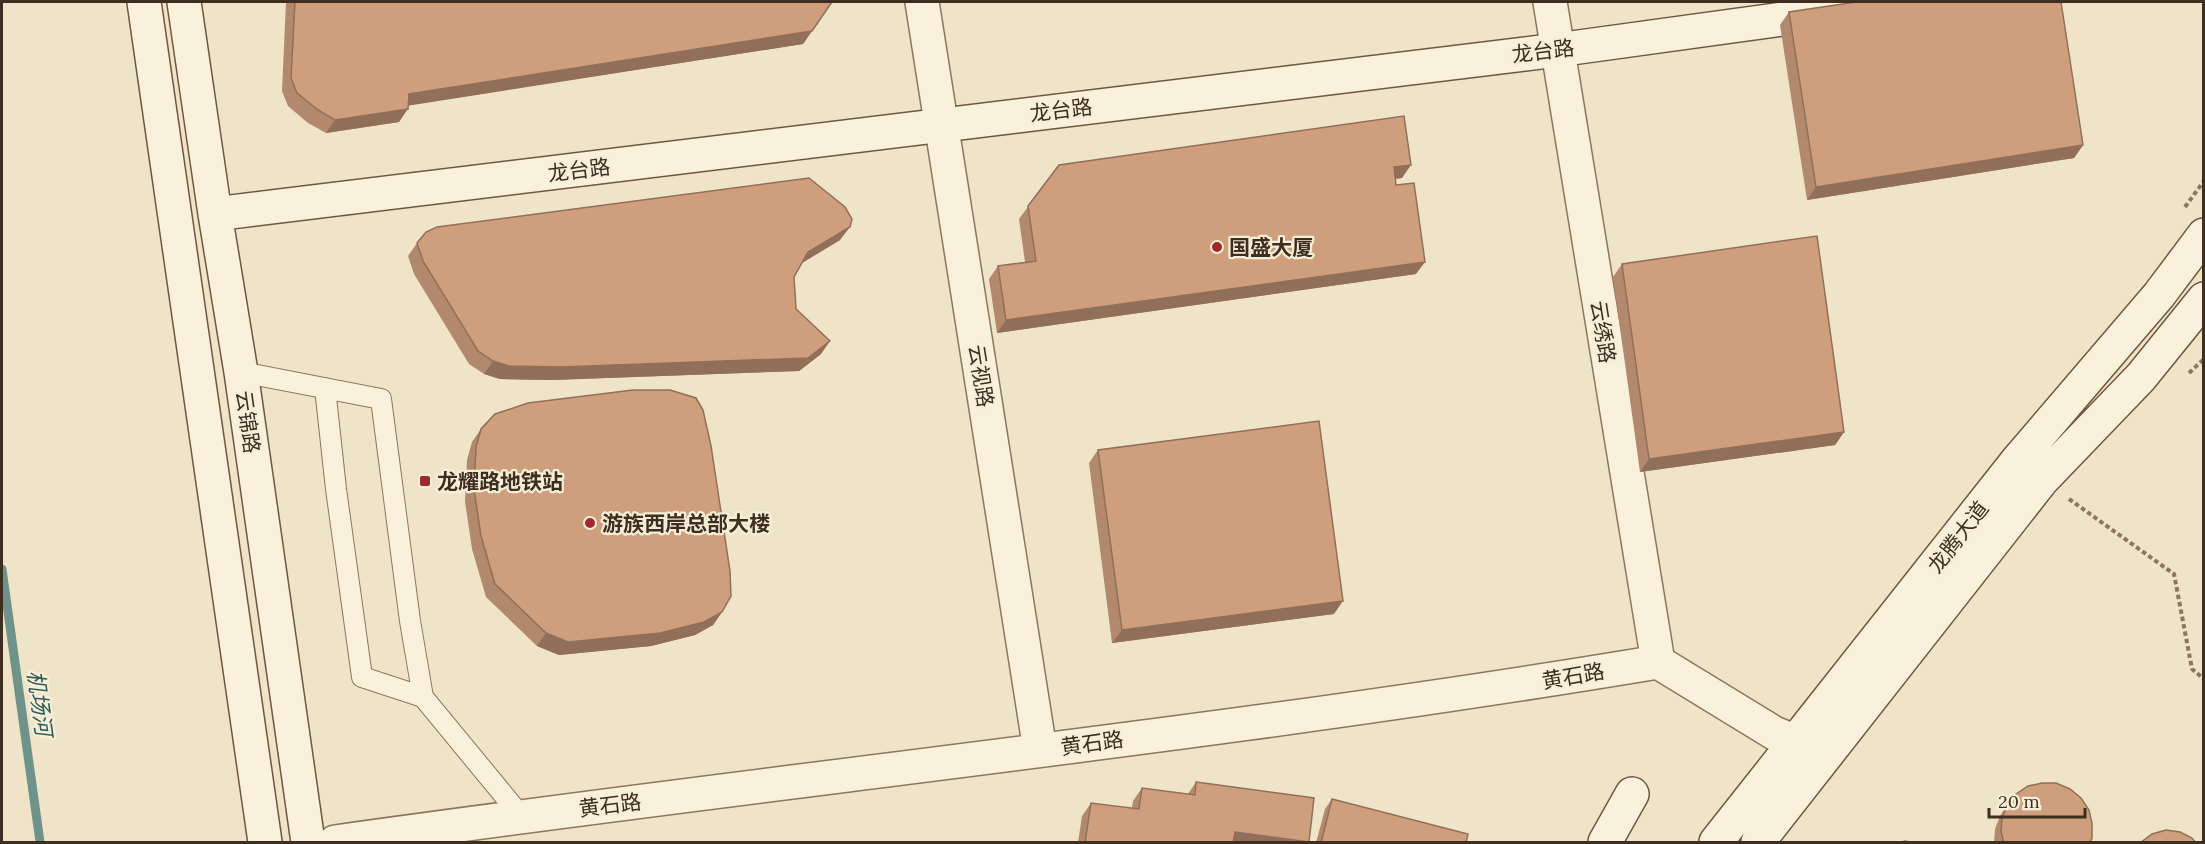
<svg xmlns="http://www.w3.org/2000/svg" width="2205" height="844" viewBox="0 0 2205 844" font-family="Lora,'Noto Sans SC',serif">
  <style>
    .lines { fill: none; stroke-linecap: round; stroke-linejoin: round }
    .stream { stroke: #6f938a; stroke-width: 9 }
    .lane-casing { stroke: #8d765c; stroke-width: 22 }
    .street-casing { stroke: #8d765c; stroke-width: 36 }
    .secondary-casing { stroke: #6f573f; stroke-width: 36 }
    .path { stroke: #8d765c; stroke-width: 4; stroke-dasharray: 4.5 3; stroke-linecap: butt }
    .lane { stroke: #faf1dc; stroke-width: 20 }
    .street { stroke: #faf1dc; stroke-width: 33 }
    .secondary { stroke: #faf1dc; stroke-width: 33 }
    .wall { fill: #b2896c }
    .shaded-wall { fill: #916f58 }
    .building { fill: #cf9f7d; stroke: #916f58; stroke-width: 1.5 }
    .poi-dot { fill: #9e2a2b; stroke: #f7eed8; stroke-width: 2 }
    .labels { text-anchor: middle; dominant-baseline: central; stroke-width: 4.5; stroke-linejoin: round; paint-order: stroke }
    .street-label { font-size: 21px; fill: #3d2e20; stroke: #f7eed8 }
    .poi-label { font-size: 21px; font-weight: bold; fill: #3d2e20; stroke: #f7eed8; text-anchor: start }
    .water-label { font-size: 22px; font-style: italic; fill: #2f5d5a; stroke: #f7eed8 }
  </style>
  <rect width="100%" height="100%" fill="#f0e4c8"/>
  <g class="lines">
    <path class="stream" d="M2 569 40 842"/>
    <g class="lane-casing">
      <path id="lane" d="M241 372 381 399 410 621 423 697 521 816
        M325 388 336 489 362 677 423 697"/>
    </g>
    <g class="street-casing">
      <path id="street" d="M922 2 1040 750
        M1550 2 1658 662
        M335 842C775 780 1219 735 1658 662L1774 733 1796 742"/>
    </g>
    <g class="secondary-casing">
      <path id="secondary" d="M144 2 265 842
        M184 2 215 214 241 372 308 842
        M215 214 1557 50 1906 2
        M1605 842 1632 794
        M1716 842 2017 461 2159 295 2204 235
        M1758 842 2042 480 2141 377 2204 299"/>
    </g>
    <path class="path" d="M2185 207 2204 181
      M2189 373 2204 359
      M2069 499 2174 574 2192 669 2204 679"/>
    <use href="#lane" class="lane"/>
    <use href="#street" class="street"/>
    <use href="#secondary" class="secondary"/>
  </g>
  <path class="wall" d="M286 2H832L803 44 408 105 399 122 326 133 308 123 288 106 282 91Z
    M1789 12 2083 145 2074 158 1807 200 1780 25Z
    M1059 165 1402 178 1395 179 1396 185 1416 274 997 333 989 279 998 266 1025 262 1019 219Z
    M840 240 801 263 794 277 796 309 821 354 799 371 552 380 500 379 484 374 469 364 414 274 408 256 417 243Z
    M1622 264 1844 432 1835 445 1640 472 1613 277Z
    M481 429 722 612 713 625 695 635 651 646 559 655 537 646 486 597 472 549 465 502 467 460 472 442Z
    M1098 450 1334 614 1112 643 1089 463Z
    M1196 782 1308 843H1078L1082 816 1091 803 1132 808 1133 801 1142 788 1188 794Z
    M1332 799 1466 843H1316L1325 809Z
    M2007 805 2090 843H1994L1995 829 2000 816Z"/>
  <path class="shaded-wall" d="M812 31 803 44 400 107 409 94Z
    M408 109 399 122 326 133 335 120Z
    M2083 145 2074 158 1807 200 1816 187Z
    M1411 165 1402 178 1384 180 1394 167Z
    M850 227 840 240 799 265 808 252Z
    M1425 262 1416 274 997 333 1006 320Z
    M830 341 821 354 799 371 552 380 500 379 484 374 493 361Z
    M1844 432 1835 445 1640 472 1649 459Z
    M1343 601 1334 614 1112 643 1122 630Z
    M722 612 713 625 695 635 651 646 559 655 537 646 546 633Z
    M1235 832 1308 843H1227Z"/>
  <path class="building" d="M295 2H832L812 31 409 94 408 109 335 120 318 110 297 93 291 78Z
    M1856 2H2061L2083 145 1816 187 1789 12Z
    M1404 116 1411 165 1394 167 1396 185 1414 183 1425 262 1006 320 998 266 1036 261 1028 206 1059 165Z
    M809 178 845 207 852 219 850 227 808 252 794 277 796 309 830 341 808 358 561 367 509 366 493 361 478 351 423 261 417 243 426 232 437 227Z
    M1817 236 1844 432 1649 459 1622 264Z
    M633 390H670L696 398 703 410 711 446 730 571 731 596 722 612 704 622 660 633 568 642 546 633 495 584 481 536 474 489 476 447 481 429 495 414 528 403Z
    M1319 421 1343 601 1122 630 1098 450Z
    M1196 782 1314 798 1309 842 1235 832 1233 843H1085L1091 803 1139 809 1142 788 1195 795Z
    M2042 783H2056L2070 789 2081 798 2089 810 2092 823V838L2090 843H2004L2001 832 2002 819 2007 805 2016 794 2028 786Z
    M1332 799 1468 834 1466 843H1321Z
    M2166 830 2180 832 2192 838 2196 843H2140L2152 834Z
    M1905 841 1913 843H1898Z"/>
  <g class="poi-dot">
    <circle cx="1217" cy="247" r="6"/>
    <rect x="419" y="475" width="12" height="12" rx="3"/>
    <circle cx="590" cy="523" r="6"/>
  </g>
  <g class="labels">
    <g class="street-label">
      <text transform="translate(1543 51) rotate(-7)">龙台路</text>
      <text transform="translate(1061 110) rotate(-7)">龙台路</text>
      <text transform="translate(579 170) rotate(-7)">龙台路</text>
      <text transform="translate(1603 332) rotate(81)">云绣路</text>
      <text transform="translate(981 376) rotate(81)">云视路</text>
      <text transform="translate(248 422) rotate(82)">云锦路</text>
      <text transform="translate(1958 537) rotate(-52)">龙腾大道</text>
      <text transform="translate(1573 676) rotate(-10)">黄石路</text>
      <text transform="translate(1092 743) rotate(-8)">黄石路</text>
      <text transform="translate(610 805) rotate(-7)">黄石路</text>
    </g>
    <g class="poi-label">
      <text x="1229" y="247">国盛大厦</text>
      <text x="437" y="481">龙耀路地铁站</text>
      <text x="602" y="523">游族西岸总部大楼</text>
    </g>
    <g class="water-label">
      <text transform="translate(40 703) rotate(82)">机场河</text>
    </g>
  </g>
  <rect width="2205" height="844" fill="none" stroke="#3d2e20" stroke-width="6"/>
  <path d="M1989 808v9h96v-9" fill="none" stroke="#3d2e20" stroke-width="3"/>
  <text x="1998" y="808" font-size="18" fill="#3d2e20" stroke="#f7eed8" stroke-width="4.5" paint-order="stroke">20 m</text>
</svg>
